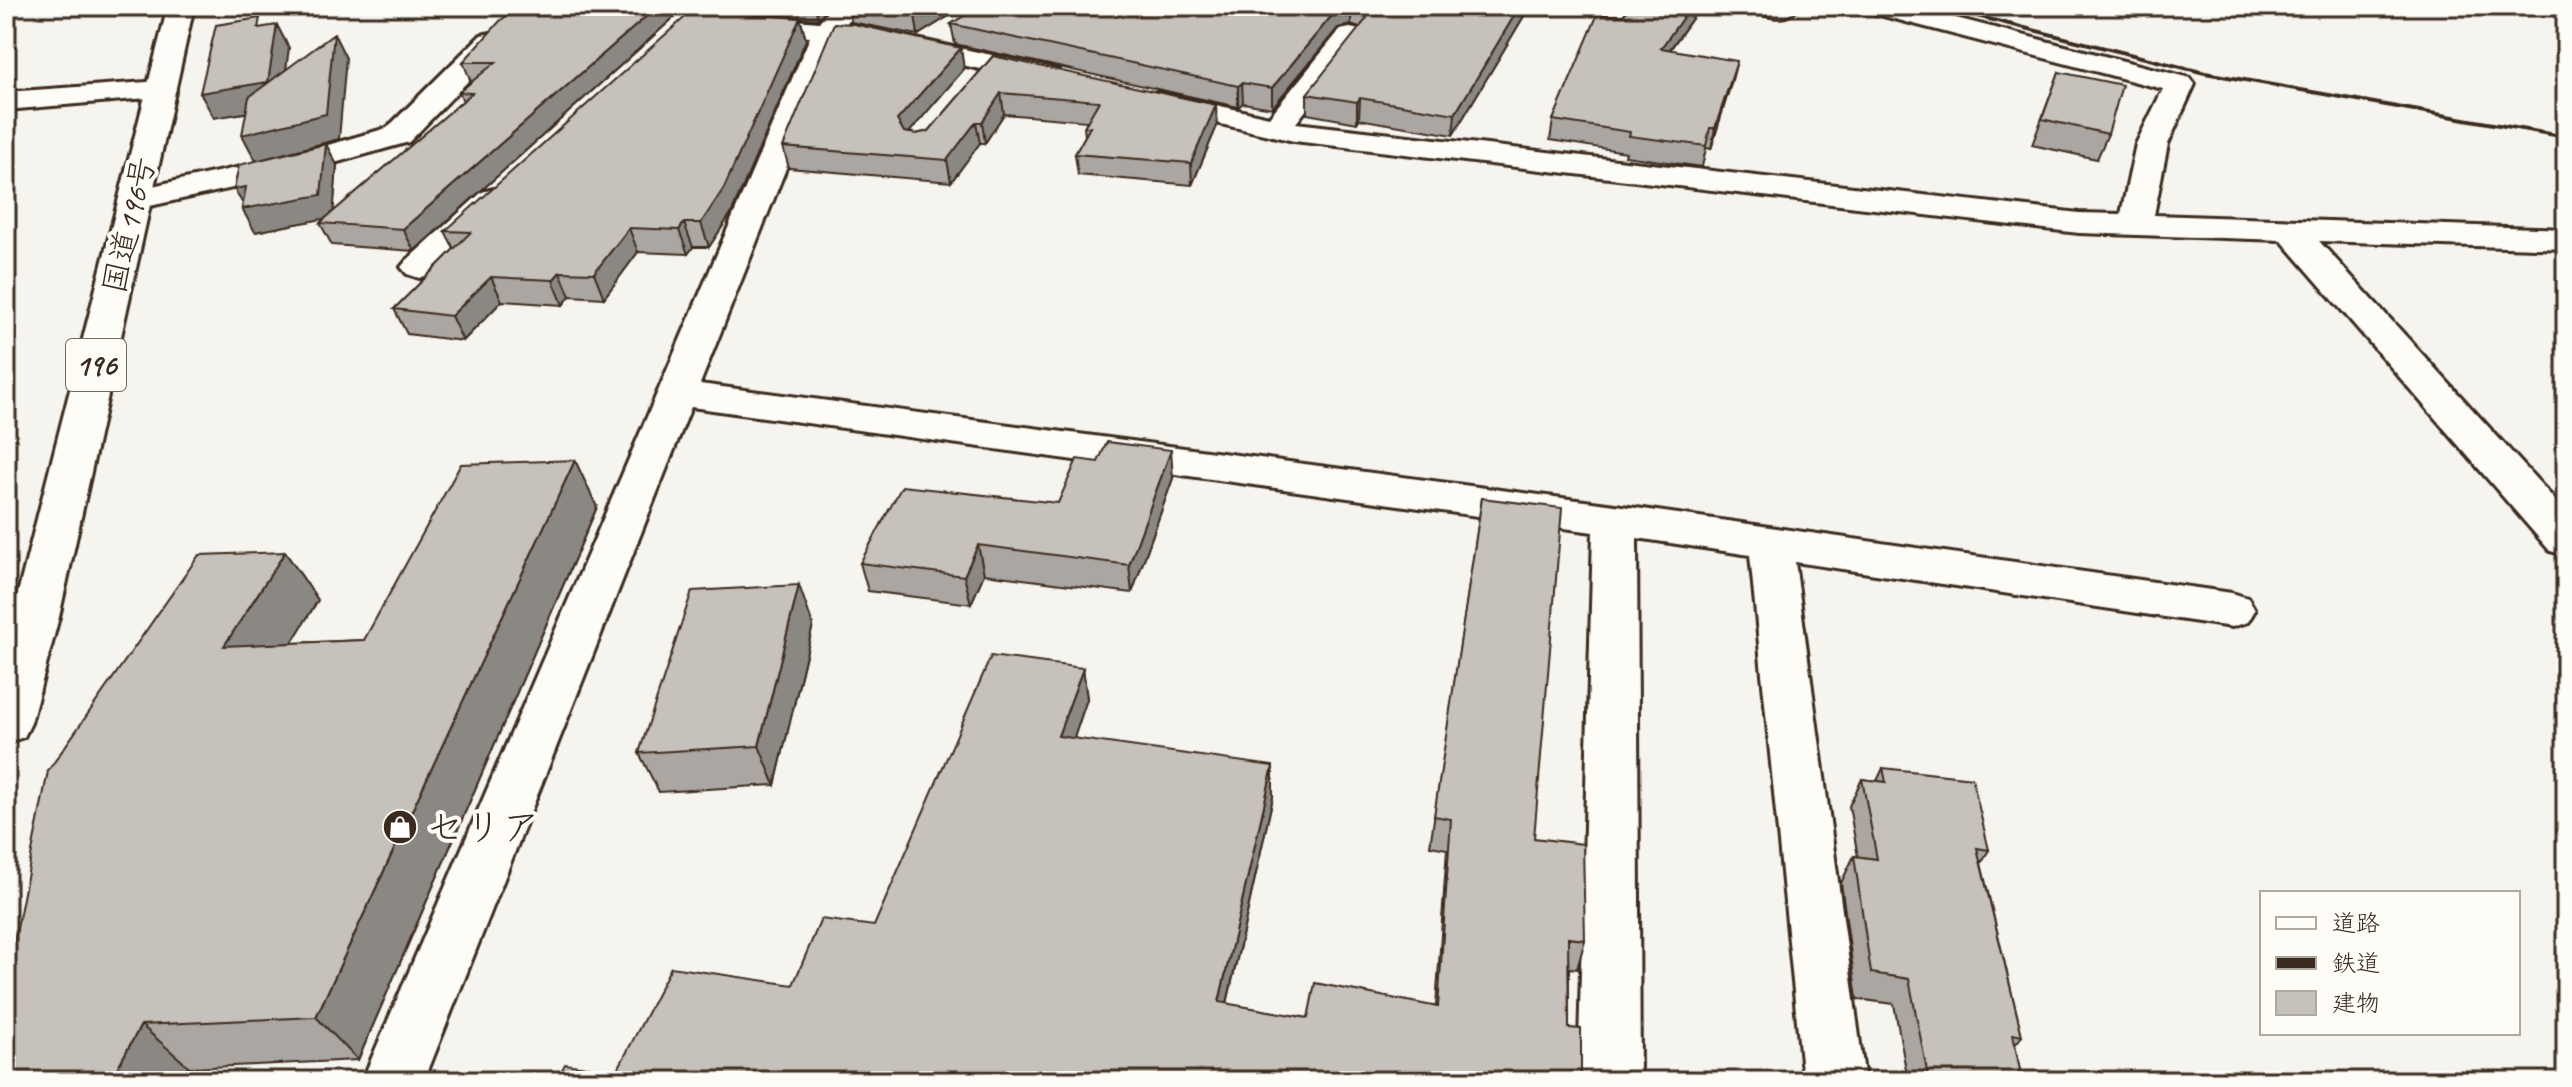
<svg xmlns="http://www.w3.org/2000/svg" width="2572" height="1087" viewBox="0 0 2572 1087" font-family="Caveat,'Klee One',sans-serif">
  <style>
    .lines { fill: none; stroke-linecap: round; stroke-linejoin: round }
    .minor-casing { stroke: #3b2a1e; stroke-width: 6 }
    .trunk-casing { stroke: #3b2a1e; stroke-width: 6 }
    .minor { fill: #fdfcf7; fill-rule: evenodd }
    .trunk { fill: #fdfcf7; fill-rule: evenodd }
    .rail { stroke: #3b2a1e; stroke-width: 4 }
    .wall { fill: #aba6a1; stroke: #3b2a1e; stroke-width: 2 }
    .shaded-wall { fill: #8b8783; stroke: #3b2a1e; stroke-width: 2 }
    .building { fill: #c7c1bb; stroke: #3b2a1e; stroke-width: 2 }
    .labels { text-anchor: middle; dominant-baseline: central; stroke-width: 8; stroke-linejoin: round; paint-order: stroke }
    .shield { fill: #fdfcf7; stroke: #75695f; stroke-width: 2 }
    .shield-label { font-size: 30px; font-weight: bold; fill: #3b2a1e }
    .street-label { font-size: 32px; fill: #3b2a1e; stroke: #fdfcf7 }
    .near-poi-label { font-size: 38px; fill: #3b2a1e; stroke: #fdfcf7; text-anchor: start }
  </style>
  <rect width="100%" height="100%" fill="#f5f4ee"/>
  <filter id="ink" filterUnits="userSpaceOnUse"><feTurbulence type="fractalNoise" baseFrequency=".0125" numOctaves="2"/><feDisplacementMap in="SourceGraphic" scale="16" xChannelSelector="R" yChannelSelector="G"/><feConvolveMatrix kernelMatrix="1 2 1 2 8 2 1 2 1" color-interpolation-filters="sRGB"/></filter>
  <g filter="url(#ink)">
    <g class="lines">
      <g class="minor-casing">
        <path id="minor" d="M832 6H854L856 10 846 24 1048 67 1058 70 1062 76 1058 82 1048 85 859 41 837 40 700 384 1615 505 2232 593 2248 598 2255 610 2248 622 2232 627 1795 562 1865 1081H1803L1750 555 1637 538 1640 1081H1578L1593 532 691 407 424 1081H362L810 37 742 32 732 30 728 24 732 18 742 16 819 22Z
          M1613 6H1641L1620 31H1600L1596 25Z
          M1749 6H1799C1787 23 1770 16 1753 12Z
          M1864 6H1909L2190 78 2195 84 2168 144 2154 215 2566 229V249L2319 241 2566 512V555L2550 551 2281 240 2079 233 1294 141 1147 107 1143 101 1147 95 1158 92 1269 117 1340 30 1350 28 1360 30 1364 36 1296 123 2079 213 2121 214 2136 144 2163 89 1868 12Z
          M491 33 501 35 505 41 501 47 409 142 288 176 136 209 124 206 120 199 124 192 283 158 387 128 481 35Z
          M161 81 171 84 176 90 171 96 6 110V92Z
          M494 189 506 192 510 199 506 206 431 274 419 278 407 274 401 267 407 260 482 192Z"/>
      </g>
      <g class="trunk-casing">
        <path id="trunk" d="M168 6H194L59 617 31 723 24 737 6 743V640Z"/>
      </g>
      <use href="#minor" class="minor"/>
      <use href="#trunk" class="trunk"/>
      <path class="rail" d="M1937 6 2205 73 2566 137"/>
    </g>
    <path class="wall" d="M518 6H829L818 19 691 9 680 12 414 251 332 245 320 223 326 218 255 232 337 165 333 212 463 101 459 92 471 82 463 62Z
      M848 6H965L918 35 851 22Z
      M980 6H1530L1453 135 1359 119 1357 123 1307 114V94L1360 28 1351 25 1338 28 1272 108 1243 103 1238 107 955 44 951 24Z
      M1632 6H1701L1670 50 1732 80 1711 149 1706 148 1702 167 1625 156 1626 152 1550 140 1553 120 1603 15H1623Z
      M800 18 806 40 732 212 709 247H693L688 254 638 252 604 298 570 296 563 305 502 301 463 341 407 334 394 309 454 249 445 231Z
      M993 56 1217 126 1192 185 1078 175 1075 154 1085 136 1084 127 1087 121 1004 114 985 143H980L951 182 789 168 783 147 964 69 909 132 916 134 929 131Z
      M2059 72 2108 134 2097 159 2032 145Z
      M1173 478 1132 593 984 574 971 604 868 591 860 563 1058 503Z
      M1482 498 1534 838 1585 940 1577 969 1569 968V1028L617 1071 793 985 874 926 1083 668 1087 699 1074 738 1273 797 1227 1004 1308 1018 1436 1006 1447 849 1430 846Z
      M597 507 358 1060 190 1068 6 1081 285 552 318 600 291 643 364 640Z
      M813 625 775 785 659 792 639 753Z
      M1883 768 1989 850 1981 863 2022 1036 2015 1045 2022 1081H1908L1894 1004 1857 999 1841 883 1854 856 1858 857 1849 806 1862 779 1877 781Z"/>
    <path class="shaded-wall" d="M658 6H690L691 9 680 12 414 251 403 229Z
      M815 6H829L818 19Z
      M930 6H965L918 35 915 15Z
      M1351 6V25L1338 28 1272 108V88L1338 8Z
      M1520 6H1530L1453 135 1455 114Z
      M1691 6H1701L1657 67 1661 48Z
      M800 18 806 40 732 212 709 247 701 223Z
      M277 25 289 48 281 107 214 118 200 93Z
      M334 34 346 58 339 139 256 161 242 135Z
      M961 48 964 69 902 141 897 120Z
      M1737 61 1732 80 1711 149 1715 128Z
      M1242 83 1243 103 1238 107V86Z
      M1001 93 1004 114 985 143 982 122Z
      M1360 98 1359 119 1357 123V102Z
      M1216 105 1217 126 1192 185 1191 163Z
      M976 122 980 143 951 182 947 160Z
      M326 144 337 165 333 217 255 232 242 209H246L234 189Z
      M684 223 693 247 688 254 679 230Z
      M629 228 638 252 604 298 594 273Z
      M560 272 570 296 563 305 553 280Z
      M491 277 502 301 463 341 451 316Z
      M1171 450 1173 478 1132 593 1129 565Z
      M575 460 597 507 358 1060 316 1017Z
      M978 545 984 574 971 604 964 576Z
      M285 552 318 600 261 693 224 646Z
      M799 585 813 625 775 785 759 746Z
      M1083 668 1087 699 1064 766 1058 736Z
      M1273 766V797L1221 1030 1219 1002Z
      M141 1025 190 1068 184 1081H110Z"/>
    <path class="building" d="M518 6H658L403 229 320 223 472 93 459 92 496 62H463L500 21Z
      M866 6H930L915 15Z
      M980 6H1349L1338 8 1272 88 1242 83 1238 86 951 24Z
      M1353 6H1520L1455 114 1360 98 1357 102 1307 94 1367 18 1363 9Z
      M1632 6H1691L1661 48 1737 61 1715 128H1710L1706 146 1629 136 1630 132 1553 120 1599 11 1603 15H1623Z
      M693 10 800 18 724 188 701 223H684L679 230 629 228 594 273 560 272 553 280 491 277 451 316 394 309 471 232 445 231Z
      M260 18 258 28 277 25 268 82 200 93 216 25Z
      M834 23 854 24 961 48 897 120 904 132 916 134 929 131 993 56 1216 105 1191 163 1075 154 1090 127H1084L1099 101 1001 93 982 122H976L947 160 783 147Z
      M334 34 326 114 242 135 249 97Z
      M2059 72 2122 85 2108 134 2042 119Z
      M326 144 321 195 242 209 246 187 234 189 239 165Z
      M1107 442 1171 450 1129 565 978 545 964 576 860 563 902 486 1058 503 1077 459 1098 462Z
      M575 460 316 1017 141 1025 110 1081H6V984L48 771 199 555 285 552 224 646 364 640 461 464Z
      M1482 498 1562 508 1534 838 1583 844 1585 940 1568 938 1569 1028 1581 1029V1081H556L565 1064 617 1071 671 967 793 985 821 919 874 926 991 656 1083 668 1058 736 1273 766 1219 1002 1308 1018 1315 983 1438 1007 1451 819 1434 816Z
      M799 585 759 746 639 753 692 591Z
      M1883 768 1972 778 1989 850 1977 848 2022 1036 2013 1034 2022 1081H1929L1909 979 1871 973 1854 856 1877 859 1862 779 1886 782Z"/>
  </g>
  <defs>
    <g id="shop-disc" transform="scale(1.8)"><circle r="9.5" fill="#3b2a1e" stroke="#fdfcf7"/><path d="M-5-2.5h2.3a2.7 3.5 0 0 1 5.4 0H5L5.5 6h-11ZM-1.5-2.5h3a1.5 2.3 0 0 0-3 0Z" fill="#fff"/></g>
  </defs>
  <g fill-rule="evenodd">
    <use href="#shop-disc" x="400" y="827"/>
  </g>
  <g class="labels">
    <rect class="shield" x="66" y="339" width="60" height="52" rx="6"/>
    <g class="shield-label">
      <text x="96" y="365">196</text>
    </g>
    <g class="street-label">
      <text transform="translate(129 225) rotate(-77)">国道196号</text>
    </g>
    <g class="near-poi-label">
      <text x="426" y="827">セリア</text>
    </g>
  </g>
  <rect width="2572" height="1087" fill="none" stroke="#fdfcf7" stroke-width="32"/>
  <rect x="16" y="16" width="2540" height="1055" fill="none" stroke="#3b2a1e" stroke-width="3" filter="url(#ink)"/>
  <rect x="2260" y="891" width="260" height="144" fill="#fdfcf7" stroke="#afa8a0" stroke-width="2"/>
  <rect x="2276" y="917" width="40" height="12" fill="#fdfcf7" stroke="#afa8a0" stroke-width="2"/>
  <text x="2332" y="931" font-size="24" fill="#3b2a1e">道路</text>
  <rect x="2276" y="957" width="40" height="12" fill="#3b2a1e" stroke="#afa8a0" stroke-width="2"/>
  <text x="2332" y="971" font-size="24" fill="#3b2a1e">鉄道</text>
  <rect x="2276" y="991" width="40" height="24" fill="#c7c1bb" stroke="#afa8a0" stroke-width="2"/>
  <text x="2332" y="1011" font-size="24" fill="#3b2a1e">建物</text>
</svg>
